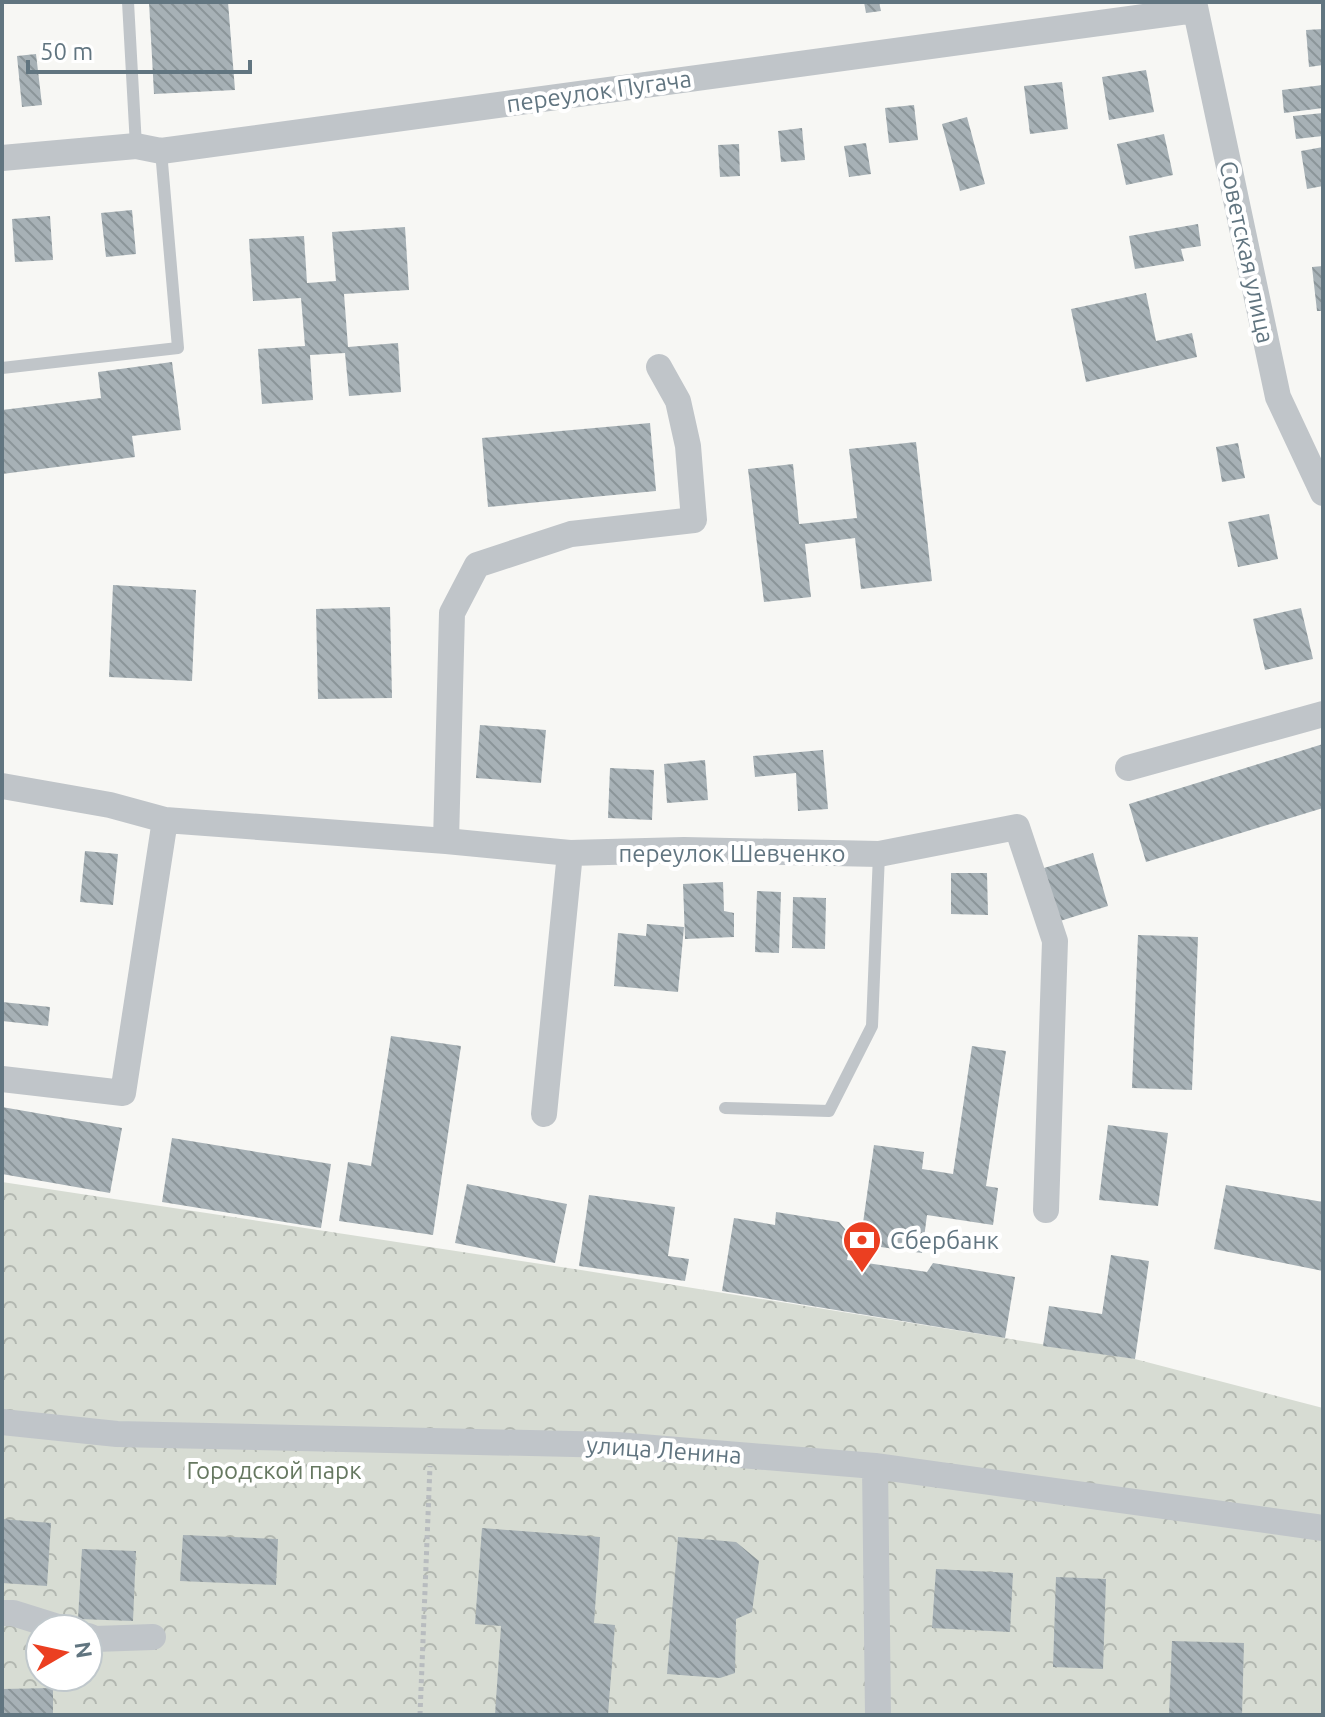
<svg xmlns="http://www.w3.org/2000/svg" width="1325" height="1717" viewBox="0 0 1325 1717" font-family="Ubuntu,sans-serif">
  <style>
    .park { fill: url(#park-crowns); fill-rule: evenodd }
    .building { fill: url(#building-back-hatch) }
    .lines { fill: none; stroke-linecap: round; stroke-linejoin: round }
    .path { stroke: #b8bcbf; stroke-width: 5; stroke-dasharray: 4 4; stroke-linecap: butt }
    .lane { stroke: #c0c5c9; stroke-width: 12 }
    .street { stroke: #c0c5c9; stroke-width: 26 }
    .labels { text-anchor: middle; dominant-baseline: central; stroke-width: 8; stroke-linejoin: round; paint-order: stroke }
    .street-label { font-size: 24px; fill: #617580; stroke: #fff }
    .poi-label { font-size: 24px; fill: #617580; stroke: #fff; text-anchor: start }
    .park-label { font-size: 24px; fill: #667860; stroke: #fff }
  </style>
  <defs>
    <pattern id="park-crowns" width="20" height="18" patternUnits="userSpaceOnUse" patternTransform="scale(2)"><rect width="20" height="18" fill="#d7dcd3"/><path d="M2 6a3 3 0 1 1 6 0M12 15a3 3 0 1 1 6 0" fill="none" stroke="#b2b7b0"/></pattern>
    <pattern id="building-back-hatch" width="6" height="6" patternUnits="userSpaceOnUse" patternTransform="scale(2)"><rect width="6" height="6" fill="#a7b1b6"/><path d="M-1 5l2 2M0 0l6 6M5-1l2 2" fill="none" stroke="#8b9599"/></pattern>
  </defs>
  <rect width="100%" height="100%" fill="#f7f7f4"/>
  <path class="park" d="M2 1182 581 1270 1135 1359 1323 1408V1715H2ZM40 1629H88V1677H40Z"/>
  <path class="building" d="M149 2H228L235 90 154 94Z
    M864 2H879L881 11 866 13Z
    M1323 29V65L1309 67 1306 30Z
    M36 54 42 105 22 107 17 56Z
    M1146 70 1154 112 1109 120 1102 77Z
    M1062 82 1068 129 1030 134 1024 86Z
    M1323 85V108L1284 113 1282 90Z
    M914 105 918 140 889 143 885 108Z
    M1323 113V136L1296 139 1293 116Z
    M967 117 985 184 960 191 942 124Z
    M802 128 805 160 781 162 778 131Z
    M1164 134 1173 175 1126 185 1117 144Z
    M866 143 871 174 849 177 844 146Z
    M739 144 740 176 720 177 718 145Z
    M1323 147V186L1307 189 1301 151Z
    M132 210 136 254 106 257 101 213Z
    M50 216 53 260 15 262 12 219Z
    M1198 224 1201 246 1181 249 1184 261 1135 269 1129 236Z
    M405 227 409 290 344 294 348 347 398 343 401 392 349 396 345 353 310 355 313 400 262 404 258 349 305 346 301 298 253 301 249 239 304 236 307 283 336 281 332 232Z
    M1323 266V311H1317L1312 267Z
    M1146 293 1156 341 1192 333 1197 357 1086 382 1071 309Z
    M172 362 181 430 132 436 135 457 2 474V410L101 398 98 372Z
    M650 423 656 491 488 507 482 438Z
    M916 442 932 581 861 589 855 538 805 544 811 597 764 602 748 469 793 464 799 524 857 518 849 449Z
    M1238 443 1245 478 1222 482 1216 447Z
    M1269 514 1278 559 1238 567 1228 522Z
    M113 585 196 590 192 681 109 677Z
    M390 607 392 698 318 699 316 609Z
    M1301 608 1313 659 1265 670 1253 619Z
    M480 725 546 730 541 783 476 778Z
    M1323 744V808L1146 862 1129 804Z
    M823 750 828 809 798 811 796 773 755 777 753 756Z
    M705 760 708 800 667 803 664 764Z
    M610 768 654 770 652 820 608 818Z
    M85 851 118 854 113 905 80 902Z
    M1093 853 1108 906 1060 921 1044 868Z
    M951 873H987L988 915 951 914Z
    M723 882 724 911 734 913V937L685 939 683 884Z
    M757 891 781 892 779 953 755 952Z
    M793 897 826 898 825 949 792 948Z
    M647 924 684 927 678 992 614 986 618 933 646 936Z
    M1138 935 1198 937 1192 1090 1132 1088Z
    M2 1002 50 1007 48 1026 2 1021Z
    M391 1036 461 1046 433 1235 339 1221 348 1162 371 1166Z
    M972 1046 1006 1051 986 1186 998 1188 993 1225 927 1215 922 1253 860 1244 874 1145 924 1152 922 1169 953 1174Z
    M2 1107 122 1128 110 1193 2 1174Z
    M1108 1125 1168 1133 1158 1206 1099 1200Z
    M172 1138 331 1164 321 1228 162 1202Z
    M467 1184 567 1204 555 1263 455 1243Z
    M1226 1185 1323 1202V1271L1214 1249Z
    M589 1195 675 1207 668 1256 689 1259 685 1281 579 1266Z
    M776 1212 839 1222 851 1236 847 1260 927 1272 933 1263 1015 1277 1005 1338 722 1291 734 1218 775 1225Z
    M1111 1255 1149 1261 1135 1359 1043 1346 1049 1306 1102 1314Z
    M2 1519 51 1523 47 1586 2 1583Z
    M482 1528 600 1537 594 1623 615 1625 608 1715H495L501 1626 475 1624Z
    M183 1535 278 1539 276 1585 180 1581Z
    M678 1537 736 1542 759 1561 752 1612 736 1619 735 1673 720 1678 667 1674Z
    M82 1549 136 1551 133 1621 78 1619Z
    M936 1569 1013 1573 1010 1632 932 1628Z
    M1056 1577 1106 1579 1103 1669 1053 1667Z
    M1172 1641 1244 1643 1242 1715H1169Z
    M53 1688V1715H2V1689Z"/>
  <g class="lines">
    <path class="path" d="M420 1715 430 1466"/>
    <path class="lane" d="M128 2 136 146
      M2 368 178 348 161 151
      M725 1108 829 1111 872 1026 879 854"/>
    <path class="street" d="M1194 2 1278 397 1323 493
      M2 158 136 146 161 151 1195 10
      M1128 768 1323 714
      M2 786 110 805 165 820 446 841 570 853 684 850 879 854 1017 827 1055 941 1046 1210
      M446 841 452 613 477 565 571 534 694 520 688 446 678 401 659 367
      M2 1079 123 1093 165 820
      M544 1114 570 853
      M2 1422 117 1434 617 1445 875 1466 1323 1528
      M875 1466 878 1715
      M2 1613H13L64 1629
      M88 1636 95 1639 153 1637"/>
  </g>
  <defs>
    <g id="bank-pin" transform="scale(2)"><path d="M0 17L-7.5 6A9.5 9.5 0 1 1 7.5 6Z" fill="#eb3f21" stroke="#fff"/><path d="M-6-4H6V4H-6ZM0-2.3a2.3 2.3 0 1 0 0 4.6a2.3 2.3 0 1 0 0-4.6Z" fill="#fff"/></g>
  </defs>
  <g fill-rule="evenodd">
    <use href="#bank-pin" x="862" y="1240"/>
  </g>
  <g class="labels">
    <g class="street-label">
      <text transform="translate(599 91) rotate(-8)">переулок Пугача</text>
      <text transform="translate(1247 252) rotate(78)">Советская улица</text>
      <text x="732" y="853">переулок Шевченко</text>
      <text transform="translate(664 1450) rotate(4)">улица Ленина</text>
    </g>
    <g class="poi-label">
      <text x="890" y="1240">Сбербанк</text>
    </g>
    <g class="park-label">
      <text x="274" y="1470">Городской парк</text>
    </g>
  </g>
  <rect width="1325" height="1717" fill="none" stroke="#617580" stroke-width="8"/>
  <g transform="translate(64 1653) rotate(81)"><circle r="38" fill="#ffffff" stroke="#c0c8cc" stroke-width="2"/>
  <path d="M0-6L14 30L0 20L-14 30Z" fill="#eb3f21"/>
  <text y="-12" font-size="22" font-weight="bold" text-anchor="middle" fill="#617580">N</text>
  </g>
  <path d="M28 60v12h222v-12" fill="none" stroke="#617580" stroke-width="4"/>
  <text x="40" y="60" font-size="24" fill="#617580" stroke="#ffffff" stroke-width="6" paint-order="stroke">50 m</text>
</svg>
